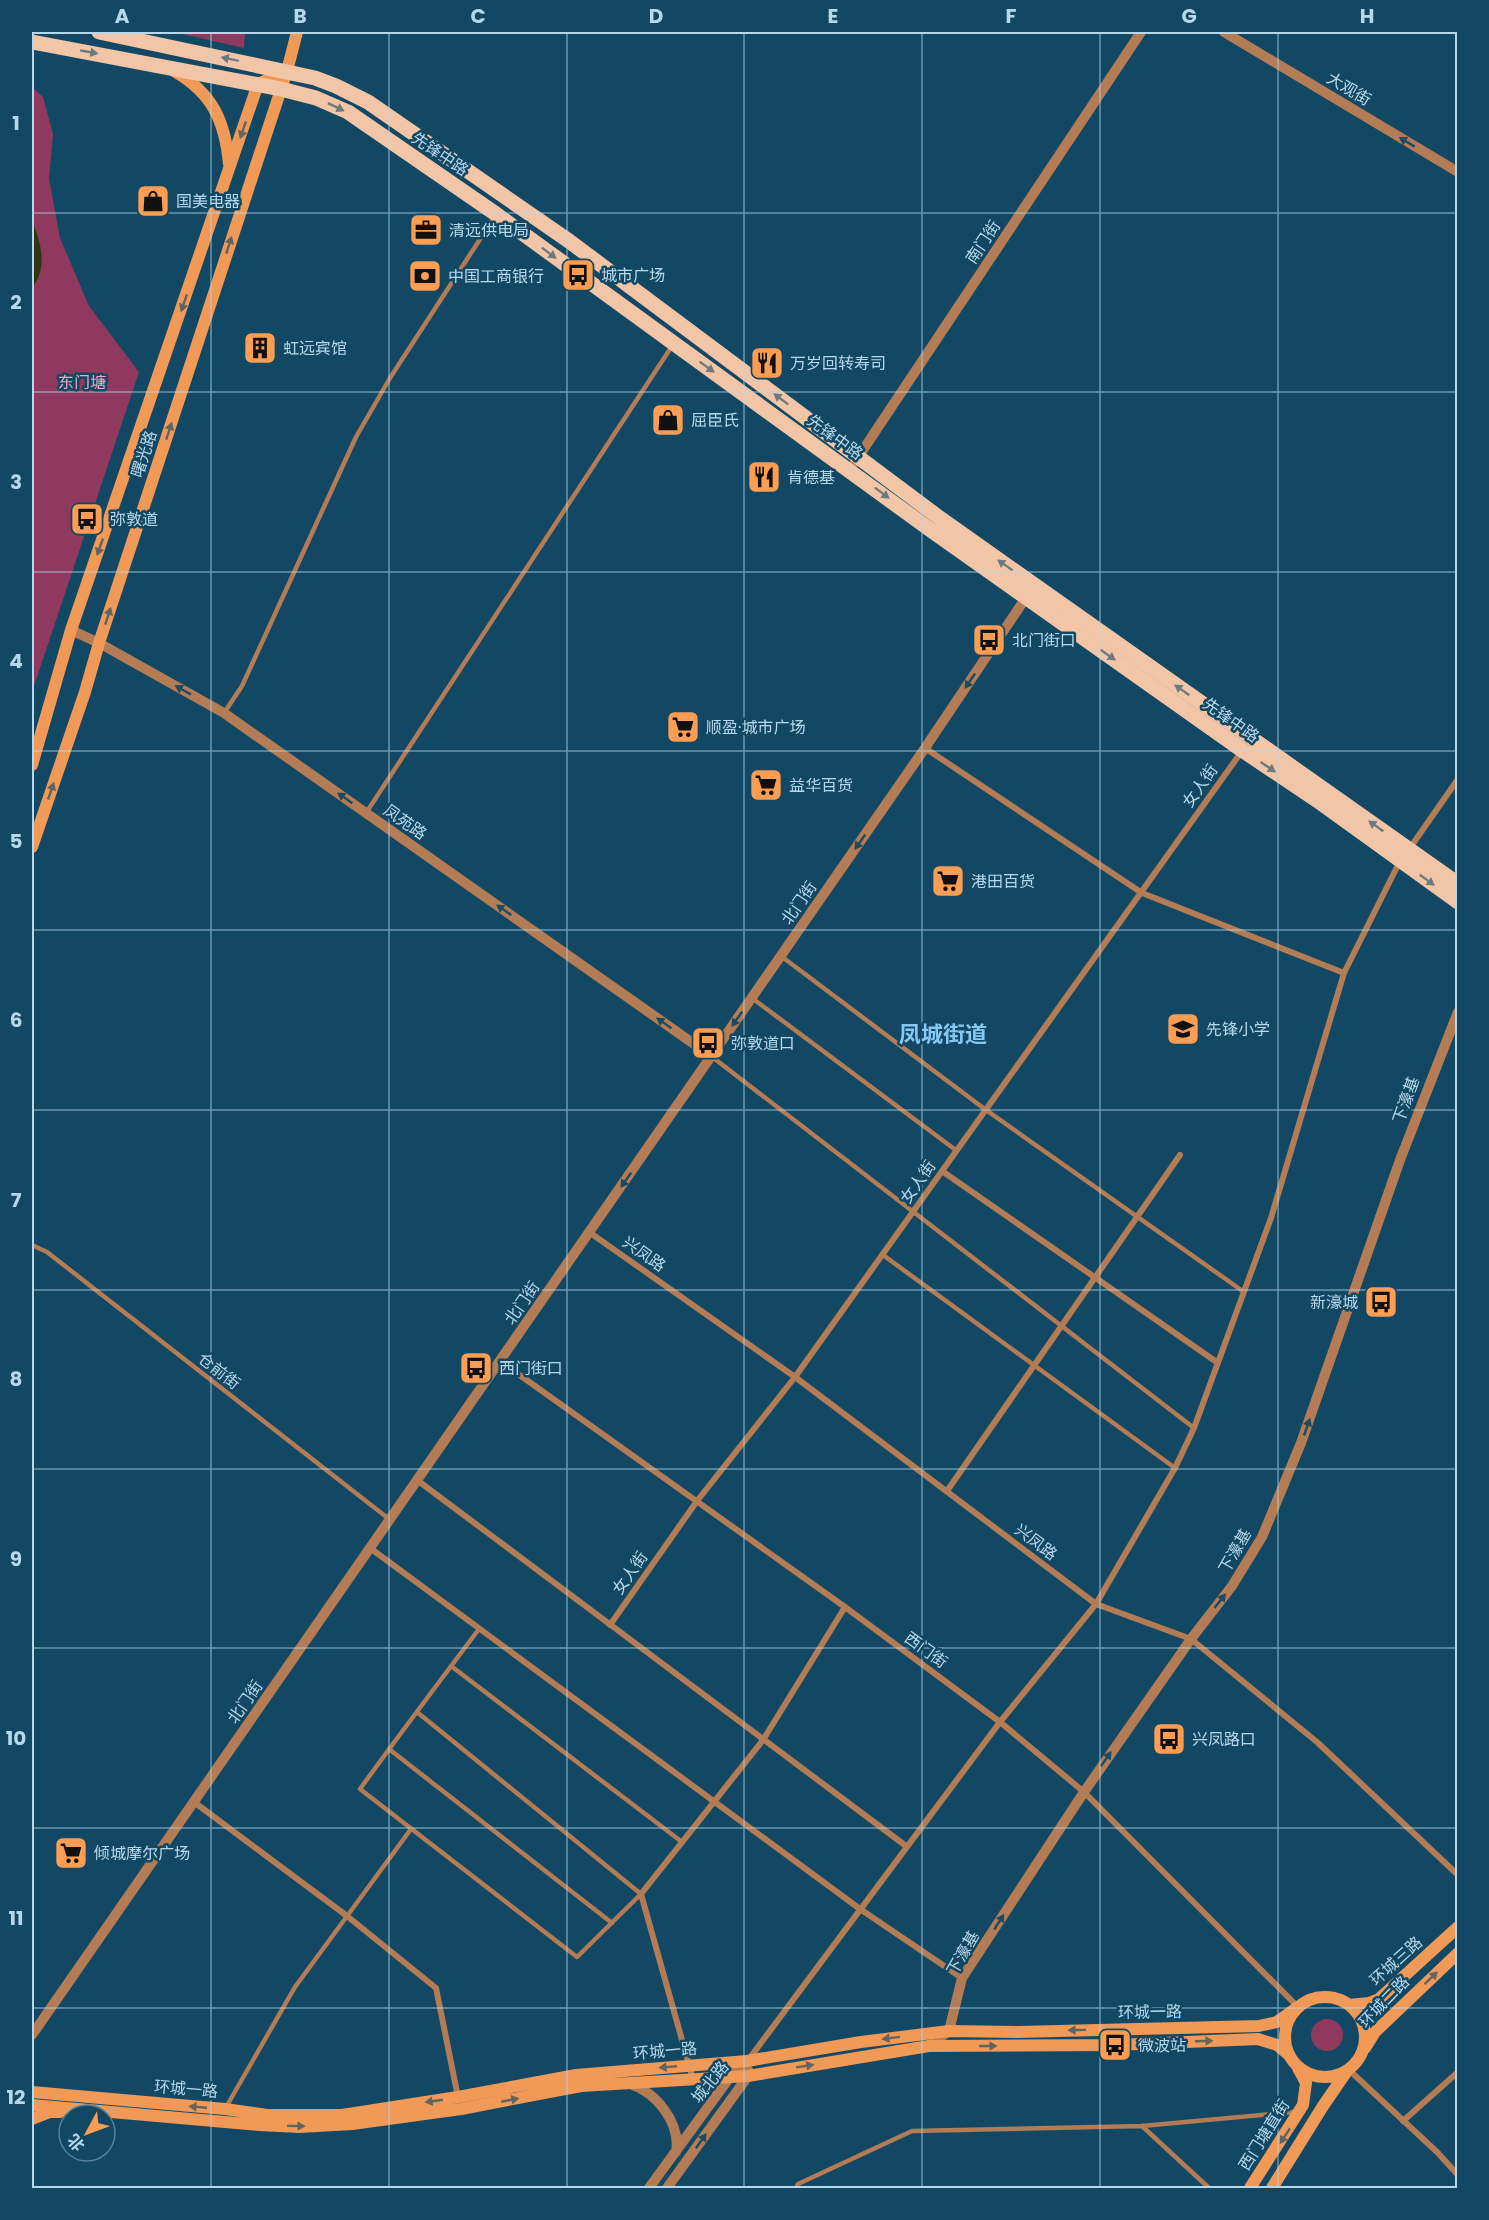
<svg xmlns="http://www.w3.org/2000/svg" width="1489" height="2220" viewBox="0 0 1489 2220" font-family="Poppins,'Noto Sans SC',sans-serif">
  <style>
    .green { fill: #8f395e }
    .water { fill: #313512 }
    .lines { fill: none; stroke-linecap: round; stroke-linejoin: round }
    .service { stroke: #b37c54; stroke-width: 4.5 }
    .minor { stroke: #b37c54; stroke-width: 6 }
    .tertiary { stroke: #b37c54; stroke-width: 10 }
    .secondary { stroke: #f19957; stroke-width: 12 }
    .primary { stroke: #f2c5a6; stroke-width: 15 }
    .oneway { fill: #6c7a7e }
    .oneway2 { fill: #61645f }
    .oneway3 { fill: #1b4b63 }
    .grid { fill: none; stroke: #b7d8ec; stroke-width: 1.5; stroke-opacity: 0.55 }
    .labels { text-anchor: middle; dominant-baseline: central; stroke-width: 5; stroke-linejoin: round; paint-order: stroke }
    .street-label { font-size: 16px; fill: #b7d8ec; stroke: #134864 }
    .poi-label { font-size: 16px; fill: #b7d8ec; stroke: #134864; text-anchor: start }
    .park-label { font-size: 16px; fill: #f6a6c3; stroke: #134864 }
    .district-label { font-size: 22px; font-weight: bold; fill: #85c9f2; stroke: #134864 }
    .neatline { fill: none; stroke: #b7d8ec; stroke-width: 2 }
    .grid-label { font-size: 20px; text-anchor: middle; font-weight: bold; fill: #b7d8ec }
  </style>
  <rect width="100%" height="100%" fill="#134864"/>
  <path class="green" d="M173 32H245L244 48Z
    M32 87 43 97 53 134 49 179 60 238 89 306 139 372 32 692Z
    M1311 2035a16 16 0 1 1 32 0a16 16 0 1 1-32 0Z"/>
  <path class="water" d="M32 219C40 242 49 266 32 288Z"/>
  <g class="lines">
    <path class="service" d="M224 713 242 686 356 437 390 378 495 216
      M366 813 672 346
      M781 956 986 1110 1244 1292
      M752 998 957 1151
      M711 1056 1194 1428
      M32 1245 47 1252 389 1519
      M883 1255 1175 1468
      M451 1666 682 1842
      M417 1712 641 1894 577 1957 360 1789C399 1735 439 1682 479 1629
      M389 1749 612 1923
      M225 2109 295 1987 411 1829
      M1142 2126 1209 2188
      M796 2188 798 2184 912 2131 1142 2126 1294 2112"/>
    <path class="minor" d="M925 748 1142 893 1344 973
      M1410 848 1458 779
      M942 1171 1218 1363
      M589 1232 795 1377 1096 1604 1191 1639 1317 1742 1458 1875
      M500 1361 845 1607 1000 1722 1084 1792 1298 2007
      M417 1480 906 1846
      M947 1491 1180 1155
      M370 1548 860 1909 962 1978
      M610 1625 697 1501 795 1377 1242 751
      M194 1802 347 1916 436 1988 458 2097
      M749 2059 1000 1722 1096 1604 1175 1468 1194 1428 1271 1218 1344 973 1400 861
      M1348 2069 1437 2152 1458 2175
      M693 2079 641 1894 763 1740 845 1607
      M1403 2121 1458 2072"/>
    <path class="tertiary" d="M1224 32 1458 172
      M855 462 1141 32
      M71 630 99 643 224 713 711 1056
      M32 2035 925 748 1029 593
      M929 2046 949 2031 962 1978 1084 1792 1191 1639 1232 1586 1262 1537 1301 1443 1400 1160 1458 1012
      M630 2084C656 2092 681 2123 676 2152
      M649 2188 730 2077 747 2061
      M667 2188 748 2076V2070"/>
    <path class="secondary" d="M174 71C213 93 225 122 229 164
      M32 765 71 630 258 84 287 71
      M32 847 85 692 99 643 287 71 297 32
      M1285 2037a40 40 0 1 1 80 0a40 40 0 1 1-80 0Z
      M1349 2005 1369 2003 1379 1999 1458 1927
      M1365 2048 1375 2032 1458 1953
      M32 2092 225 2109 267 2115H342L458 2097 576 2075 747 2061 861 2042 949 2031 1018 2032 1259 2026 1277 2022 1298 2007
      M32 2105 259 2125 300 2127 352 2124 461 2109 581 2086 748 2076 929 2046 1115 2045 1258 2039 1277 2045 1289 2055
      M32 2119 50 2112H60
      M1250 2188 1303 2105 1306 2083 1298 2068
      M1272 2188 1323 2106 1347 2071"/>
    <path class="primary" d="M99 32 315 78 336 86 368 102 569 241 941 519 1458 884
      M32 42 281 89 316 98 348 112 496 214 932 531 1242 750 1318 801 1458 902"/>
  </g>
  <defs><path id="oneway-solid" d="M-6-.8H1V-3.2L6.5 0L1 3.2V.8H-6Z" transform="scale(1.5)"/></defs>
  <g class="oneway">
    <use href="#oneway-solid" transform="translate(89 52) rotate(10)"/>
    <use href="#oneway-solid" transform="translate(230 59) rotate(-168)"/>
    <use href="#oneway-solid" transform="translate(336 107) rotate(26)"/>
    <use href="#oneway-solid" transform="translate(549 253) rotate(37)"/>
    <use href="#oneway-solid" transform="translate(707 367) rotate(36)"/>
    <use href="#oneway-solid" transform="translate(781 399) rotate(-143)"/>
    <use href="#oneway-solid" transform="translate(882 493) rotate(37)"/>
    <use href="#oneway-solid" transform="translate(1005 565) rotate(-145)"/>
    <use href="#oneway-solid" transform="translate(1108 655) rotate(35)"/>
    <use href="#oneway-solid" transform="translate(1182 690) rotate(-145)"/>
    <use href="#oneway-solid" transform="translate(1268 767) rotate(34)"/>
    <use href="#oneway-solid" transform="translate(1376 826) rotate(-145)"/>
    <use href="#oneway-solid" transform="translate(1427 880) rotate(36)"/>
  </g>
  <g class="oneway2">
    <use href="#oneway-solid" transform="translate(243 130) rotate(109)"/>
    <use href="#oneway-solid" transform="translate(229 245) rotate(-72)"/>
    <use href="#oneway-solid" transform="translate(184 303) rotate(109)"/>
    <use href="#oneway-solid" transform="translate(169 431) rotate(-72)"/>
    <use href="#oneway-solid" transform="translate(100 547) rotate(109)"/>
    <use href="#oneway-solid" transform="translate(108 616) rotate(-72)"/>
    <use href="#oneway-solid" transform="translate(51 791) rotate(-71)"/>
    <use href="#oneway-solid" transform="translate(1431 1978) rotate(-44)"/>
    <use href="#oneway-solid" transform="translate(1077 2030) rotate(179)"/>
    <use href="#oneway-solid" transform="translate(891 2038) rotate(173)"/>
    <use href="#oneway-solid" transform="translate(1204 2041) rotate(-2)"/>
    <use href="#oneway-solid" transform="translate(988 2046)"/>
    <use href="#oneway-solid" transform="translate(805 2066) rotate(-9)"/>
    <use href="#oneway-solid" transform="translate(668 2067) rotate(175)"/>
    <use href="#oneway-solid" transform="translate(510 2100) rotate(-11)"/>
    <use href="#oneway-solid" transform="translate(434 2101) rotate(172)"/>
    <use href="#oneway-solid" transform="translate(198 2107) rotate(-175)"/>
    <use href="#oneway-solid" transform="translate(296 2126) rotate(1)"/>
    <use href="#oneway-solid" transform="translate(1285 2136) rotate(123)"/>
  </g>
  <g class="oneway3">
    <use href="#oneway-solid" transform="translate(1407 142) rotate(-149)"/>
    <use href="#oneway-solid" transform="translate(970 681) rotate(124)"/>
    <use href="#oneway-solid" transform="translate(183 690) rotate(-151)"/>
    <use href="#oneway-solid" transform="translate(345 798) rotate(-145)"/>
    <use href="#oneway-solid" transform="translate(860 842) rotate(125)"/>
    <use href="#oneway-solid" transform="translate(504 910) rotate(-145)"/>
    <use href="#oneway-solid" transform="translate(737 1019) rotate(125)"/>
    <use href="#oneway-solid" transform="translate(664 1023) rotate(-145)"/>
    <use href="#oneway-solid" transform="translate(626 1180) rotate(125)"/>
    <use href="#oneway-solid" transform="translate(1307 1427) rotate(-71)"/>
    <use href="#oneway-solid" transform="translate(1220 1601) rotate(-52)"/>
    <use href="#oneway-solid" transform="translate(1106 1759) rotate(-55)"/>
    <use href="#oneway-solid" transform="translate(999 1922) rotate(-57)"/>
    <use href="#oneway-solid" transform="translate(701 2141) rotate(-55)"/>
  </g>
  <path class="grid" d="M211 32V2188M389 32V2188M567 32V2188M744 32V2188M922 32V2188M1100 32V2188M1278 32V2188M32 213H1458M32 392H1458M32 572H1458M32 751H1458M32 930H1458M32 1110H1458M32 1290H1458M32 1469H1458M32 1648H1458M32 1828H1458M32 2008H1458"/>
  <defs>
    <g id="shop-square" transform="scale(1.725)"><rect x="-9" y="-9" width="18" height="18" rx="4" fill="#fc9d54" stroke="#134864"/><path d="M-5-2.5h2.3a2.7 3.5 0 0 1 5.4 0H5L5.5 6h-11ZM-1.5-2.5h3a1.5 2.3 0 0 0-3 0Z" fill="#111"/></g>
    <g id="office-square" transform="scale(1.725)"><rect x="-9" y="-9" width="18" height="18" rx="4" fill="#fc9d54" stroke="#134864"/><path d="M-6-3h4V-5.5h4V-3h4V5H-6ZM-1-4.5V-3h2v-1.5ZM-6 0V1H6V0Z" fill="#111"/></g>
    <g id="bus-square" transform="scale(1.725)"><rect x="-9" y="-9" width="18" height="18" rx="4" fill="#fc9d54" stroke="#134864"/><path d="M-5-6H5V4H4V6H2V4H-2V6H-4V4H-5ZM-3.5-4V0h7V-4ZM-3.5 1.2v1.5H-2V1.2ZM2 1.2v1.5H3.5V1.2Z" fill="#111"/></g>
    <g id="bank-square" transform="scale(1.725)"><rect x="-9" y="-9" width="18" height="18" rx="4" fill="#fc9d54" stroke="#134864"/><path d="M-6-4H6V4H-6ZM0-2.3a2.3 2.3 0 1 0 0 4.6a2.3 2.3 0 1 0 0-4.6Z" fill="#111"/></g>
    <g id="building-square" transform="scale(1.725)"><rect x="-9" y="-9" width="18" height="18" rx="4" fill="#fc9d54" stroke="#134864"/><path d="M-4-6H4V6H1V3H-1V6H-4ZM-2.5-4.3h1.7v1.8h-1.7ZM.8-4.3h1.7v1.8H.8ZM-2.5-1h1.7V.8h-1.7ZM.8-1h1.7V.8H.8Z" fill="#111"/></g>
    <g id="restaurant-square" transform="scale(1.725)"><rect x="-9" y="-9" width="18" height="18" rx="4" fill="#fc9d54" stroke="#134864"/><path d="M-5-6h1v4h1v-4h1v4h1v-4h1v5L-1.5 .5V6h-2V.5L-5-1ZM5-6V6H3V1.5H1.5Q1.5-4 5-6Z" fill="#111"/></g>
    <g id="supermarket-square" transform="scale(1.725)"><rect x="-9" y="-9" width="18" height="18" rx="4" fill="#fc9d54" stroke="#134864"/><path d="M-6-5.5h2.5l.6 2H6L4.5 2H-2.5L-4.4-4H-6ZM-1.5 3.2a1.3 1.3 0 1 0 .1 0ZM3 3.2a1.3 1.3 0 1 0 .1 0Z" fill="#111"/></g>
    <g id="school-square" transform="scale(1.725)"><rect x="-9" y="-9" width="18" height="18" rx="4" fill="#fc9d54" stroke="#134864"/><path d="M0-5L7-2L0 1L-7-2ZM-4 1L0 2.5L4 1V4Q0 6-4 4Z" fill="#111"/></g>
  </defs>
  <g fill-rule="evenodd">
    <use href="#shop-square" x="153" y="201"/>
    <use href="#office-square" x="426" y="230"/>
    <use href="#bus-square" x="578" y="275"/>
    <use href="#bank-square" x="425" y="276"/>
    <use href="#building-square" x="260" y="348"/>
    <use href="#restaurant-square" x="767" y="363"/>
    <use href="#shop-square" x="668" y="420"/>
    <use href="#restaurant-square" x="764" y="477"/>
    <use href="#bus-square" x="87" y="519"/>
    <use href="#bus-square" x="989" y="640"/>
    <use href="#supermarket-square" x="683" y="727"/>
    <use href="#supermarket-square" x="766" y="785"/>
    <use href="#supermarket-square" x="948" y="881"/>
    <use href="#school-square" x="1183" y="1029"/>
    <use href="#bus-square" x="708" y="1043"/>
    <use href="#bus-square" x="1381" y="1302"/>
    <use href="#bus-square" x="476" y="1368"/>
    <use href="#bus-square" x="1169" y="1739"/>
    <use href="#supermarket-square" x="71" y="1853"/>
    <use href="#bus-square" x="1115" y="2045"/>
  </g>
  <g class="labels">
    <g class="street-label">
      <text transform="translate(1349 89) rotate(31)">大观街</text>
      <text transform="translate(440 154) rotate(34)">先锋中路</text>
      <text transform="translate(983 242) rotate(-56)">南门街</text>
      <text transform="translate(835 437) rotate(36)">先锋中路</text>
      <text transform="translate(144 454) rotate(-72)">曙光路</text>
      <text transform="translate(1231 720) rotate(35)">先锋中路</text>
      <text transform="translate(1200 786) rotate(-55)">女人街</text>
      <text transform="translate(405 822) rotate(35)">凤苑路</text>
      <text transform="translate(799 903) rotate(-55)">北门街</text>
      <text transform="translate(1406 1100) rotate(-70)">下濠基</text>
      <text transform="translate(918 1182) rotate(-55)">女人街</text>
      <text transform="translate(644 1254) rotate(35)">兴凤路</text>
      <text transform="translate(522 1303) rotate(-55)">北门街</text>
      <text transform="translate(219 1371) rotate(38)">仓前街</text>
      <text transform="translate(1036 1542) rotate(37)">兴凤路</text>
      <text transform="translate(1235 1551) rotate(-60)">下濠基</text>
      <text transform="translate(630 1573) rotate(-55)">女人街</text>
      <text transform="translate(926 1650) rotate(36)">西门街</text>
      <text transform="translate(245 1702) rotate(-55)">北门街</text>
      <text transform="translate(963 1953) rotate(-60)">下濠基</text>
      <text transform="translate(1396 1961) rotate(-42)">环城三路</text>
      <text transform="translate(1384 2002) rotate(-46)">环城二路</text>
      <text transform="translate(1150 2012) rotate(-1)">环城一路</text>
      <text transform="translate(665 2051) rotate(-5)">环城一路</text>
      <text transform="translate(710 2082) rotate(-51)">城北路</text>
      <text transform="translate(186 2089) rotate(5)">环城一路</text>
      <text transform="translate(1264 2135) rotate(-58)">西门塘直街</text>
    </g>
    <g class="poi-label">
      <text x="176" y="201">国美电器</text>
      <text x="449" y="230">清远供电局</text>
      <text x="601" y="275">城市广场</text>
      <text x="448" y="276">中国工商银行</text>
      <text x="283" y="348">虹远宾馆</text>
      <text x="790" y="363">万岁回转寿司</text>
      <text x="691" y="420">屈臣氏</text>
      <text x="787" y="477">肯德基</text>
      <text x="110" y="519">弥敦道</text>
      <text x="1012" y="640">北门街口</text>
      <text x="706" y="727">顺盈·城市广场</text>
      <text x="789" y="785">益华百货</text>
      <text x="971" y="881">港田百货</text>
      <text x="1206" y="1029">先锋小学</text>
      <text x="731" y="1043">弥敦道口</text>
      <text x="1358" y="1302" text-anchor="end">新濠城</text>
      <text x="499" y="1368">西门街口</text>
      <text x="1192" y="1739">兴凤路口</text>
      <text x="94" y="1853">倾城摩尔广场</text>
      <text x="1138" y="2045">微波站</text>
    </g>
    <g class="park-label">
      <text x="82" y="382">东门塘</text>
    </g>
    <g class="district-label">
      <text x="943" y="1034">凤城街道</text>
    </g>
  </g>
  <rect width="1489" height="2220" fill="none" stroke="#134864" stroke-width="66"/>
  <g transform="translate(87 2133) rotate(229)"><circle r="28" fill="#134864" stroke="#55829a" stroke-width="1.5"/>
  <path d="M0-4.5L10 22L0 15L-10 22Z" fill="#fc9d54"/>
  <text y="-9" font-size="16" font-weight="bold" text-anchor="middle" fill="#b7d8ec">北</text>
  </g>
  <rect x="33" y="33" width="1423" height="2154" class="neatline"/>
  <g class="grid-label">
    <text x="122" y="23">A</text>
    <text x="300" y="23">B</text>
    <text x="478" y="23">C</text>
    <text x="656" y="23">D</text>
    <text x="833" y="23">E</text>
    <text x="1011" y="23">F</text>
    <text x="1189" y="23">G</text>
    <text x="1367" y="23">H</text>
    <text x="16" y="130">1</text>
    <text x="16" y="309">2</text>
    <text x="16" y="489">3</text>
    <text x="16" y="668">4</text>
    <text x="16" y="848">5</text>
    <text x="16" y="1027">6</text>
    <text x="16" y="1207">7</text>
    <text x="16" y="1386">8</text>
    <text x="16" y="1566">9</text>
    <text x="16" y="1745">10</text>
    <text x="16" y="1925">11</text>
    <text x="16" y="2104">12</text>
  </g>
</svg>
